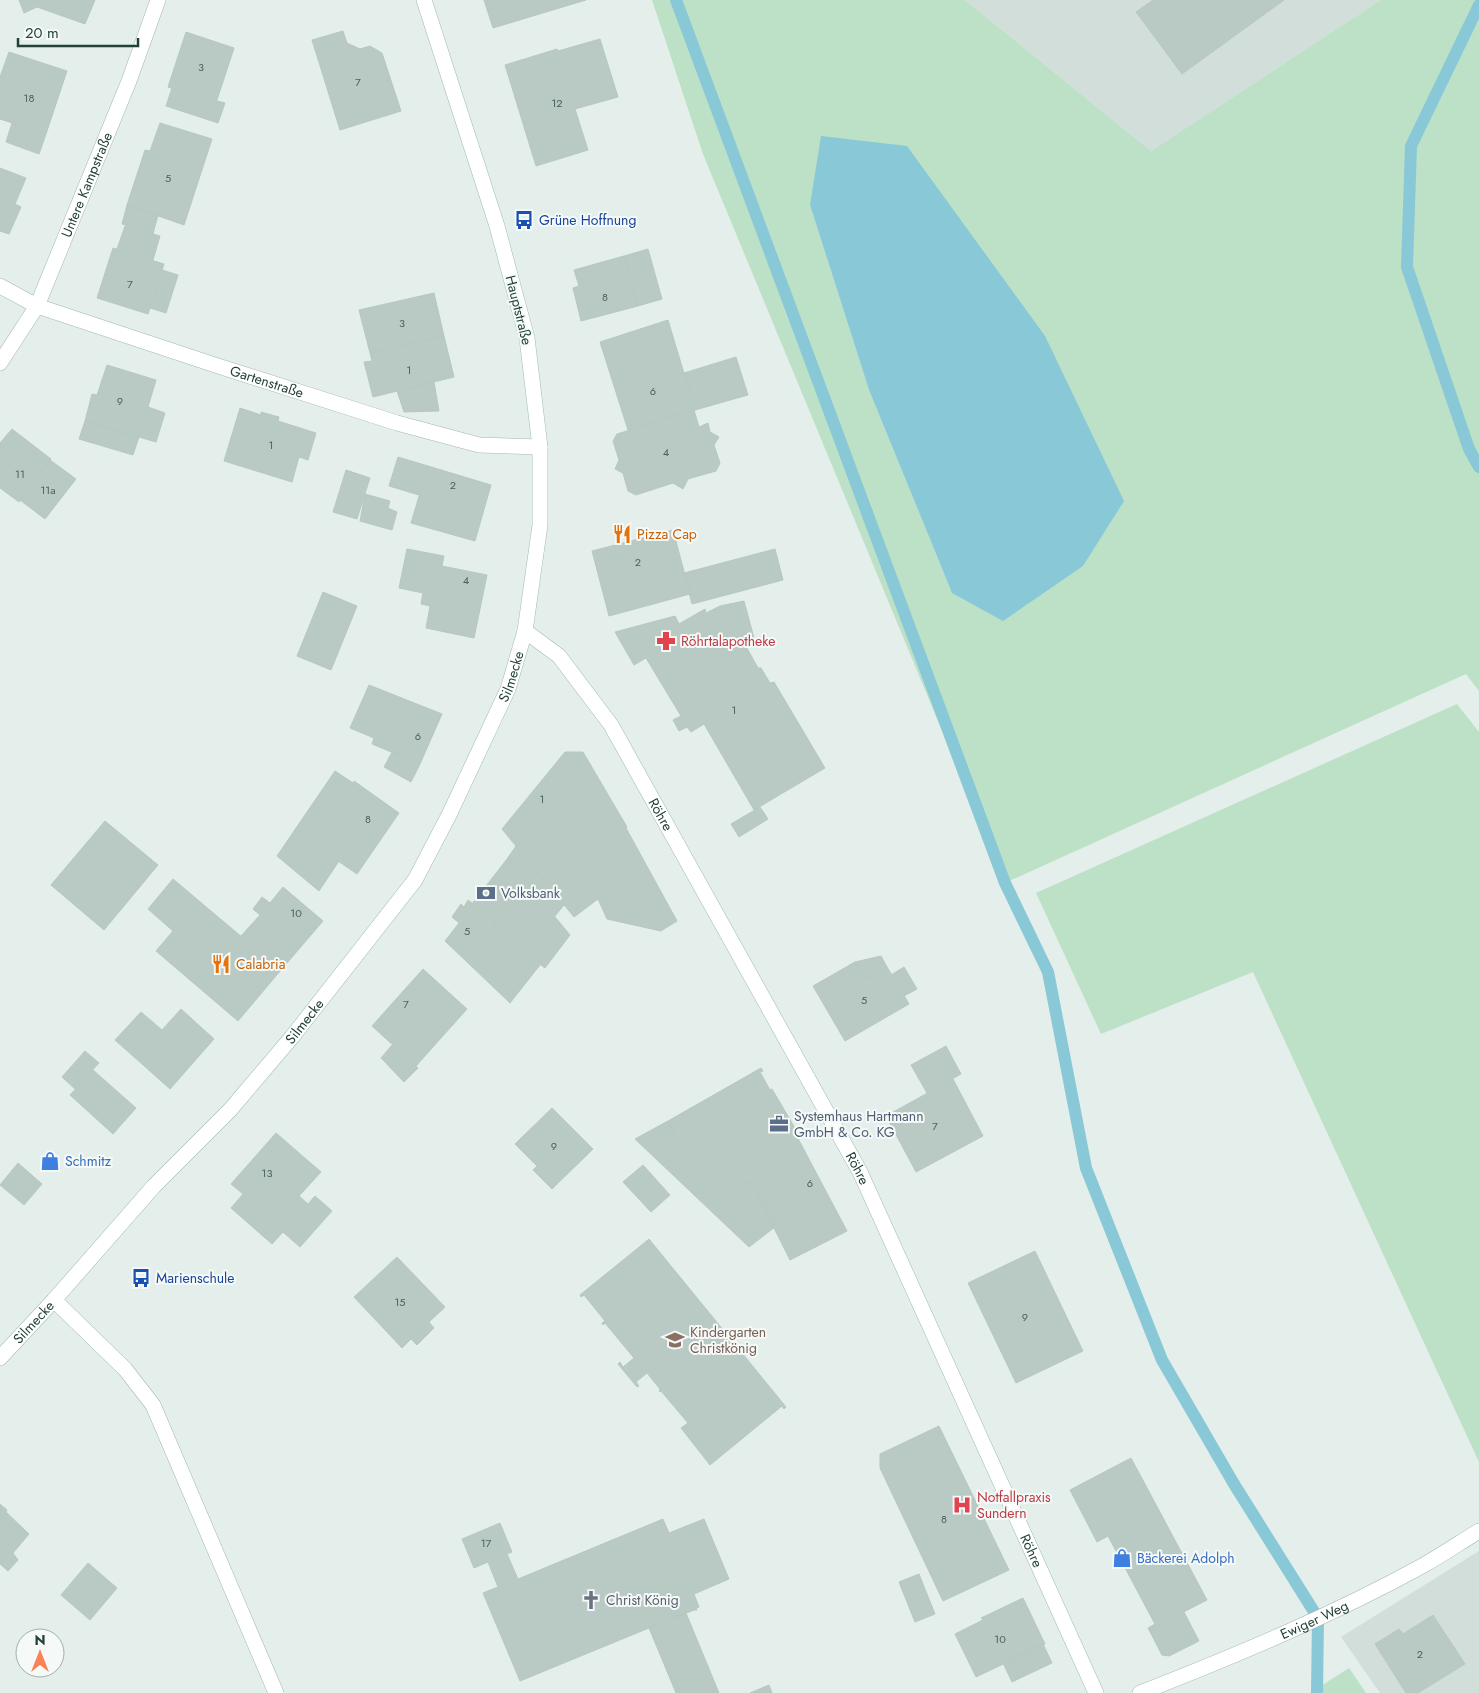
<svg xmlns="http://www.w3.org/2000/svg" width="1479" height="1693" viewBox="0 0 1479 1693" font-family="Jost,sans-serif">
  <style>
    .built { fill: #d2ded9 }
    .green { fill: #bce1c7; fill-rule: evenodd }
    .water { fill: #89c8d6 }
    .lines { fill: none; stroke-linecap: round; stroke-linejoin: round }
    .stream { stroke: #89c8d6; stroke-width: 12 }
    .building { fill: #b9c9c3; stroke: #b6c9c1 }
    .lane-casing { stroke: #a6b7b2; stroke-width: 16 }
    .street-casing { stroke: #a6b7b2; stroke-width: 16 }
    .secondary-casing { stroke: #a1bbb3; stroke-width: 16 }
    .lane { stroke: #fff; stroke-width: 15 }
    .street { stroke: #fff; stroke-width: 15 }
    .secondary { stroke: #fff; stroke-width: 15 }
    .labels { text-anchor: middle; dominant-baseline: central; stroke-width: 4; stroke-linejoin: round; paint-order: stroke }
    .number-label { font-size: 11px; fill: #48635c }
    .street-label { font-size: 14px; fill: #22413a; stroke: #f5faf8 }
    .transit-label { font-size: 14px; fill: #164399; stroke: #f5faf8; text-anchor: start }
    .food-label { font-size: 14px; fill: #c56008; stroke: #f5faf8; text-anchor: start }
    .health-label { font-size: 14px; fill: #be3a42; stroke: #f5faf8; text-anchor: start }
    .service-label { font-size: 14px; fill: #4e5e75; stroke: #f5faf8; text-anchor: start }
    .shop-label { font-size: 14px; fill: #366cbe; stroke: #f5faf8; text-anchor: start }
    .education-label { font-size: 14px; fill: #785e54; stroke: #f5faf8; text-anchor: start }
    .worship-label { font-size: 14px; fill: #5b616d; stroke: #f5faf8; text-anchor: start }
  </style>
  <rect width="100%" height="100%" fill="#e4eeea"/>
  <path class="built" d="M965 0H1381L1151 151Z
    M1479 1551V1693H1380L1341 1637Z"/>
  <path class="green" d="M652 0H965L1151 151 1381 0H1479V691L1466 674 1005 883 703 154ZM810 205 952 593 869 390Z
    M1457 704 1479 732V1462L1253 972 1101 1034 1036 893Z
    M1349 1668 1366 1693H1310Z"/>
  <path class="water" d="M821 136 907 146 1045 336 1124 501 1083 566 1003 621 952 593 869 390 810 205Z"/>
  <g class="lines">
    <path class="stream" d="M676 0 1005 883 1048 972 1086 1168 1162 1360 1234 1484 1318 1618 1317 1693
      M1479 5 1411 146 1407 267 1469 449 1479 467"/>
  </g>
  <path class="building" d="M19 0H95L85 24 37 7 24 13Z
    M484 0H586L493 28Z
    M1153 0H1284L1182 74 1136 12Z
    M343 31 347 43 360 49 370 46 382 53 401 111 340 130 312 40Z
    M186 32 234 48 216 103 168 87Z
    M600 39 618 97 575 109 588 150 536 166 505 65 557 49 558 51Z
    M9 52 67 71 46 134 0 119V77Z
    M172 88 216 103 217 101 225 103 218 123 166 106Z
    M12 123 46 134 39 154 6 142Z
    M160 123 212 139 184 225 127 205 145 150 150 151Z
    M0 168 26 178 15 204 21 207 9 234 0 231Z
    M127 205 158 215 153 234 122 224Z
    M125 226 160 236 153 260 117 249Z
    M113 248 164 264 148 314 97 298Z
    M648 249 662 299 638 306 624 256Z
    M624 256 638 306 581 321 573 288 579 286 574 270Z
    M162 270 178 275 166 313 150 308Z
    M434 293 444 336 370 353 359 310Z
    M668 320 695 410 628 430 600 342Z
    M444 336 454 377 373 397 364 362 372 361 370 353Z
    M736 357 748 395 695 410 684 373Z
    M107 365 156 380 139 437 85 421 92 394 97 395Z
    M434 382 439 411 404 412 397 391Z
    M148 407 165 413 156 442 139 437Z
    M240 408 261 415V412L279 417 278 421 316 433 308 460 299 457 292 482 224 461Z
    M694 410 699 427 708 423 710 432 719 437 714 445 720 463 716 471 688 479 683 489 673 483 636 495 628 491 623 473 615 469 619 460 613 441 617 434Z
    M85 421 139 437 133 455 79 439Z
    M12 429 51 459 19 502 0 488V443Z
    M398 457 428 466 419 495 389 486Z
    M50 460 76 479 45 519 20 500Z
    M428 466 491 485 475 541 411 523Z
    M346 470 370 478 357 519 333 512Z
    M365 494 390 501 388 508 397 512 392 530 360 521Z
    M673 530 690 594 609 616 592 551Z
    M407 549 444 556 442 566 487 575 474 638 426 628 430 606 421 604 423 593 399 588Z
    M775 549 783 580 692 604 684 573Z
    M323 592 357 606 331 670 297 656Z
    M744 601 754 638 743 641 758 668H761L770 683 774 682 825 768 754 810 704 724 691 732 687 727 679 731 673 720 681 716 646 658 634 665 615 632 675 616 679 624 705 609 706 613 720 606Z
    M369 685 442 714 420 764 372 744 374 738 350 728Z
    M392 752 420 764 411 782 384 767Z
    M565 752H583L627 827 626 828 677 921 661 931 607 919 598 899 574 917 502 829Z
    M335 771 353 783 354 781 399 813 357 874 294 831Z
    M760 807 768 819 739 837 731 824Z
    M105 821 158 865 104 930 51 885Z
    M294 831 339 861 319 891 277 856Z
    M516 846 564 905 555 916 507 859Z
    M507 859 570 935 545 968 493 929 497 923 472 904Z
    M173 879 281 970 238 1021 156 951 173 931 148 909Z
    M283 887 323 921 281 970 241 936 260 915 253 909 262 897 270 903Z
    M468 900 497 923 493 929 540 965 510 1003 445 941 459 923 452 917 461 904 464 907Z
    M881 956 887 967 865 979 855 962Z
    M855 962 865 979 887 967 909 1004 845 1041 813 986Z
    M904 967 917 989 904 996 891 975Z
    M423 969 467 1009 416 1066 372 1026Z
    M181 1009 214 1039 170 1089 115 1040 141 1012 162 1030Z
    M392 1045 418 1068 404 1082 381 1058Z
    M946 1046 961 1074 927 1093 911 1065Z
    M85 1051 99 1063 75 1089 62 1077Z
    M761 1068 763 1071 760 1072 770 1090 772 1089 795 1128 793 1129 847 1231 790 1260 750 1180 725 1194 681 1143 679 1144 668 1121Z
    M93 1070 136 1108 113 1134 70 1095Z
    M953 1079 983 1136 916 1172 886 1116Z
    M552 1108 593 1149 552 1189 533 1170 537 1166 515 1144Z
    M668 1121 679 1144 681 1143 725 1194 750 1180 775 1227 749 1247 635 1139Z
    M276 1133 321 1172 299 1196 308 1204 315 1196 332 1211 300 1247 283 1232 272 1244 231 1208 243 1194 231 1184Z
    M18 1163 42 1184 24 1205 0 1185Z
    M643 1165 670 1195 651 1212 623 1182Z
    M649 1239 786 1407 784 1409 782 1406 710 1465 681 1428 688 1423 661 1391 660 1392 659 1390 660 1389 647 1373 636 1382 639 1386 637 1387 618 1364 620 1362 623 1367 634 1358 605 1323 603 1325 602 1323 605 1321 584 1295 581 1297 580 1295Z
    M1035 1251 1083 1351 1016 1383 968 1283Z
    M397 1257 445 1307 429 1322 434 1328 417 1345 411 1339 402 1348 354 1297Z
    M939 1426 1009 1570 943 1601 880 1468V1454Z
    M1131 1458 1207 1600 1156 1626 1108 1536 1097 1542 1070 1490Z
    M0 1504 7 1510 6 1512 29 1534 13 1553 18 1560 8 1571 0 1564Z
    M663 1519 669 1533 704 1519 729 1579 694 1594 699 1607 696 1608 697 1610H694L649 1628 520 1681 483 1593 498 1587 488 1562 474 1568 462 1539 500 1523 512 1552 507 1554 518 1579Z
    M88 1563 117 1588 90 1620 61 1595Z
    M919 1574 935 1614 915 1622 899 1582Z
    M1023 1598 1045 1644 976 1677 955 1634 983 1620 981 1618Z
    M1184 1612 1199 1641 1169 1656 1162 1655 1148 1628 1155 1624 1156 1626Z
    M686 1613 719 1693H676L649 1628Z
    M1433 1615 1465 1664 1418 1693H1406L1375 1644 1399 1629 1403 1634Z
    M1043 1644 1052 1663 1012 1682 1003 1663Z
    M769 1685 772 1693H750Z"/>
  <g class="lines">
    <g class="lane-casing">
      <path id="lane" d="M54 1300 125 1369 153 1405 276 1693"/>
    </g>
    <g class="street-casing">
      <g id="street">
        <path id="s1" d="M0 286 37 306 215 365 397 423 479 445 540 447"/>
        <path id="s2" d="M0 363 37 306 129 81 158 0"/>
        <path id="s3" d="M1140 1693C1237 1655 1333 1615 1424 1565 1443 1554 1461 1542 1479 1531"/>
      </g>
    </g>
    <g class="secondary-casing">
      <g id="secondary">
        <path id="s4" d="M525 631 559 656 611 725 860 1172 1096 1693"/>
        <path id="s5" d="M0 1358 54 1300 154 1186 230 1110 292 1037 415 880 449 815 508 689 525 631 540 525V447L527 338 497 226 424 0"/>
      </g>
    </g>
    <use href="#lane" class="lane"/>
    <use href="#street" class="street"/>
    <use href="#secondary" class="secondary"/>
  </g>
  <defs>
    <g id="bus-bare" transform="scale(1.5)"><path d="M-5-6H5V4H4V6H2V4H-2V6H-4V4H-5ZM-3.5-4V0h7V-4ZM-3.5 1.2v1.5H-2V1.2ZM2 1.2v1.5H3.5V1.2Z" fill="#1a4fb4" stroke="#f5faf8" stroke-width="2.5" paint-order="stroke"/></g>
    <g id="restaurant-bare" transform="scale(1.5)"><path d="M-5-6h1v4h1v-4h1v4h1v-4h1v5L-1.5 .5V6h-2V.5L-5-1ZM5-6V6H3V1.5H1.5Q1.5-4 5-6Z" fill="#e8710a" stroke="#f5faf8" stroke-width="2.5" paint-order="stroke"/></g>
    <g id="pharmacy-bare" transform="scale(1.5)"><path d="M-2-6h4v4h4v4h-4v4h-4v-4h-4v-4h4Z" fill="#e0444e" stroke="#f5faf8" stroke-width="2.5" paint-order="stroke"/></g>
    <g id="bank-bare" transform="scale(1.5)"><path d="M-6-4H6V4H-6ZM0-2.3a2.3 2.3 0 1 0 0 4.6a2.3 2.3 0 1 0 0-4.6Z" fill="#5c6f8a" stroke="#f5faf8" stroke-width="2.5" paint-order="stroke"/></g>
    <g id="office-bare" transform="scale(1.5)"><path d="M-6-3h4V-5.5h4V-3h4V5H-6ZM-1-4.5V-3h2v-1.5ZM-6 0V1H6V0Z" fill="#5c6f8a" stroke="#f5faf8" stroke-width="2.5" paint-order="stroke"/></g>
    <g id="shop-bare" transform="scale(1.5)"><path d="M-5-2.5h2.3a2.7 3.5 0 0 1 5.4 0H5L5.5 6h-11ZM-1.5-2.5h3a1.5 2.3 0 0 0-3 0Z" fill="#3f7fe0" stroke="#f5faf8" stroke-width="2.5" paint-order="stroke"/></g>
    <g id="school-bare" transform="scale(1.5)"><path d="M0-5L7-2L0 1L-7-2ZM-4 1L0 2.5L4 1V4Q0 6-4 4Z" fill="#8d6e63" stroke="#f5faf8" stroke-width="2.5" paint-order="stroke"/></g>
    <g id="hospital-bare" transform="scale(1.5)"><path d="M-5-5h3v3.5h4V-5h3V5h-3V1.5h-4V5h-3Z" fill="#e0444e" stroke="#f5faf8" stroke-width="2.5" paint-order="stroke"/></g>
    <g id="church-bare" transform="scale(1.5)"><path d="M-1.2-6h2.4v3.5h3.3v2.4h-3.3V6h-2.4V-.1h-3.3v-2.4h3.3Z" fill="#6b7280" stroke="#f5faf8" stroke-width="2.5" paint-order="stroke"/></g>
  </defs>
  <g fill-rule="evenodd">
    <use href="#bus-bare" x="524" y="220"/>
    <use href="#restaurant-bare" x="622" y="534"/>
    <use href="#pharmacy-bare" x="666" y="641"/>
    <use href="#bank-bare" x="486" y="893"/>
    <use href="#restaurant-bare" x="221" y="964"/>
    <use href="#office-bare" x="779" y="1124"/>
    <use href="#shop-bare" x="50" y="1161"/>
    <use href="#bus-bare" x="141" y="1278"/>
    <use href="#school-bare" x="675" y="1340"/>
    <use href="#hospital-bare" x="962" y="1505"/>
    <use href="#shop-bare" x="1122" y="1558"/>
    <use href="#church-bare" x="591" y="1600"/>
  </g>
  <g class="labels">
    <g class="number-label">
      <text x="201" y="67">3</text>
      <text x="358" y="82">7</text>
      <text x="29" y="98">18</text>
      <text x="557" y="103">12</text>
      <text x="168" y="178">5</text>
      <text x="130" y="284">7</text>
      <text x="605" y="297">8</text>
      <text x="402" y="323">3</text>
      <text x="409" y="370">1</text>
      <text x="653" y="391">6</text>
      <text x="120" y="401">9</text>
      <text x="271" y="445">1</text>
      <text x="666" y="452">4</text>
      <text x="20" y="474">11</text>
      <text x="453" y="485">2</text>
      <text x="48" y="490">11a</text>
      <text x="638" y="562">2</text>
      <text x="466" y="580">4</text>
      <text x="734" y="710">1</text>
      <text x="418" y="736">6</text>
      <text x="542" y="799">1</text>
      <text x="368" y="819">8</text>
      <text x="296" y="913">10</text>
      <text x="467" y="931">5</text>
      <text x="864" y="1000">5</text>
      <text x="406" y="1004">7</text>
      <text x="935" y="1126">7</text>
      <text x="554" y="1146">9</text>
      <text x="267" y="1173">13</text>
      <text x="810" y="1183">6</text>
      <text x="400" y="1302">15</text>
      <text x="1025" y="1317">9</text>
      <text x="944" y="1519">8</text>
      <text x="486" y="1543">17</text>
      <text x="1000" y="1639">10</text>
      <text x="1420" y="1654">2</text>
    </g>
    <g class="street-label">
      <text stroke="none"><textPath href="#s2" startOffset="199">Untere Kampstraße</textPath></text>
      <text transform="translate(519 310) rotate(76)">Hauptstraße</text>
      <text stroke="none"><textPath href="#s1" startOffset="284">Gartenstraße</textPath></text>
      <text stroke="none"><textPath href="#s5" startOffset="859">Silmecke</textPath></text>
      <text stroke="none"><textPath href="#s4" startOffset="231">Röhre</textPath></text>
      <text stroke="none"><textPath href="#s5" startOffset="454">Silmecke</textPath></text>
      <text stroke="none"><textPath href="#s4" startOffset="636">Röhre</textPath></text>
      <text stroke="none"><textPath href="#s5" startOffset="49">Silmecke</textPath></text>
      <text stroke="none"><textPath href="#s4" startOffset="1056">Röhre</textPath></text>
      <text stroke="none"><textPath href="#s3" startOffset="189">Ewiger Weg</textPath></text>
    </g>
    <g class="transit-label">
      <text x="539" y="220">Grüne Hoffnung</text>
      <text x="156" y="1278">Marienschule</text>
    </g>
    <g class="food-label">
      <text x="637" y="534">Pizza Cap</text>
      <text x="236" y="964">Calabria</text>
    </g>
    <g class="health-label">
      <text x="681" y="641">Röhrtalapotheke</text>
      <text x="977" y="1497">Notfallpraxis<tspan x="977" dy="16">Sundern</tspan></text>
    </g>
    <g class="service-label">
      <text x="501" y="893">Volksbank</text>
      <text x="794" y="1116">Systemhaus Hartmann<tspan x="794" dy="16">GmbH &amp; Co. KG</tspan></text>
    </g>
    <g class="shop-label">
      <text x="65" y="1161">Schmitz</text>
      <text x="1137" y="1558">Bäckerei Adolph</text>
    </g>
    <g class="education-label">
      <text x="690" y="1332">Kindergarten<tspan x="690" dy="16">Christkönig</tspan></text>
    </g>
    <g class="worship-label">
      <text x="606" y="1600">Christ König</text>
    </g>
  </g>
  <g transform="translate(40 1653)"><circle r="24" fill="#f5faf8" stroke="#a1b0ac"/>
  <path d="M0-4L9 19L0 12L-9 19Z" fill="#fa8356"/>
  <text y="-8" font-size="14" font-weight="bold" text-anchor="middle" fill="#22413a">N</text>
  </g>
  <path d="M18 38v8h120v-8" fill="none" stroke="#22413a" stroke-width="2.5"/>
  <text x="25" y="38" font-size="15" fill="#22413a" stroke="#f5faf8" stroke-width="4" paint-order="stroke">20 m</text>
</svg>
